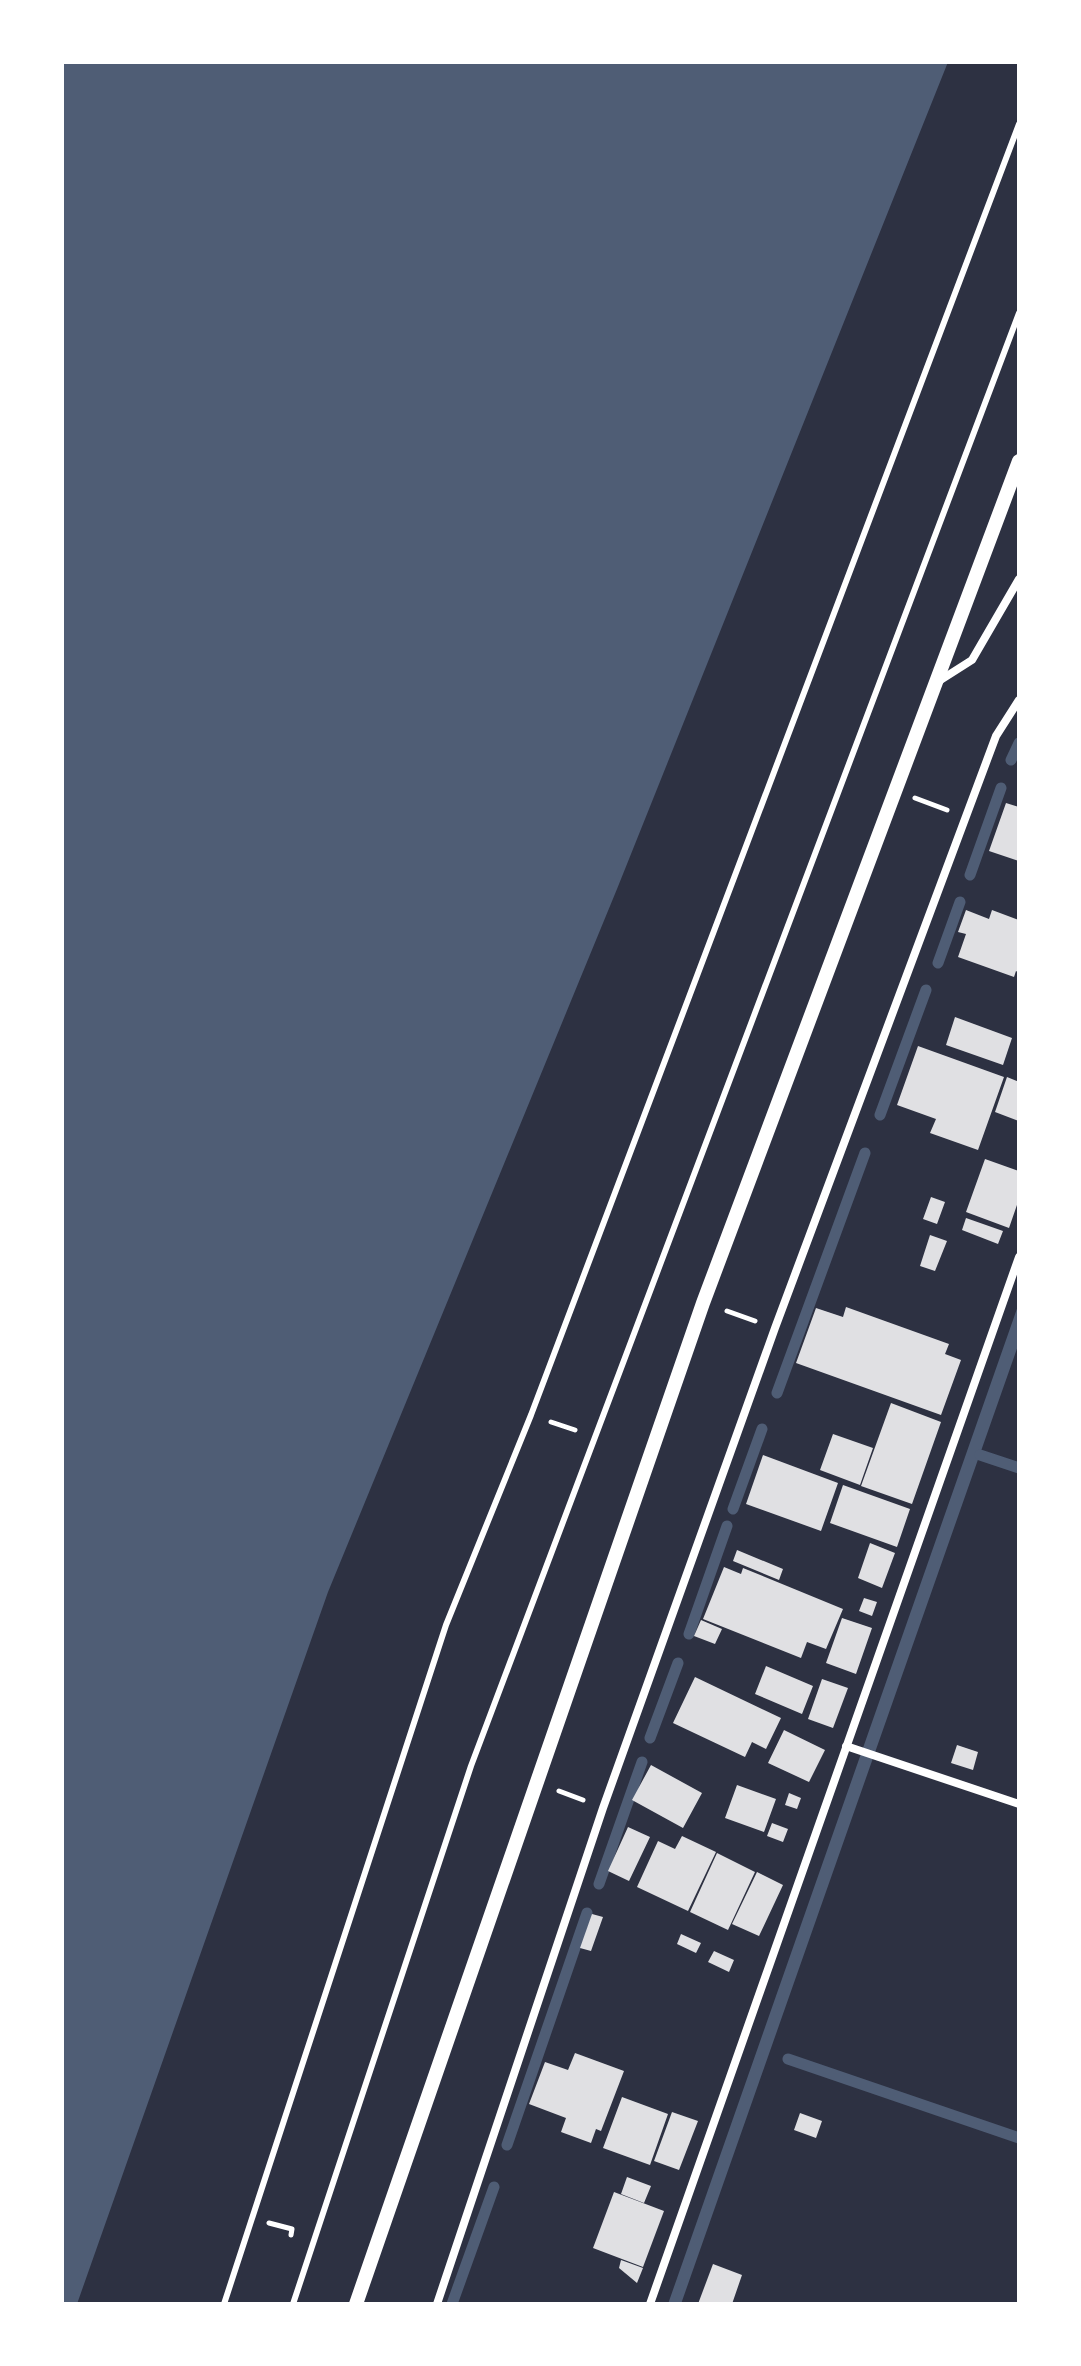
<svg xmlns="http://www.w3.org/2000/svg" width="1081" height="2366" viewBox="0 0 1081 2366" font-family="Georgia,serif">
  <style>
    .water { fill: #4f5d75 }
    .lines { fill: none; stroke-linecap: round; stroke-linejoin: round }
    .stream { stroke: #4f5d75; stroke-width: 11 }
    .building { fill: #e0e0e3 }
    .path { stroke: #fff; stroke-width: 5 }
    .service { stroke: #fff; stroke-width: 6 }
    .minor { stroke: #fff; stroke-width: 8 }
    .tertiary { stroke: #fff; stroke-width: 14 }
  </style>
  <rect width="100%" height="100%" fill="#2d3142"/>
  <path class="water" d="M62 62H948L617 889 328 1592 77 2304H62Z
    M1019 1303V1343L681 2304H668Z"/>
  <g class="lines">
    <path class="stream" d="M1011 760 1019 743
      M970 875 1001 788
      M938 963 960 902
      M880 1115 926 990
      M777 1393 865 1153
      M980 1455 1019 1468
      M733 1509 762 1429
      M689 1634 727 1526
      M650 1738 678 1663
      M599 1884 642 1762
      M788 2059 1019 2138
      M507 2145 587 1913
      M452 2304 494 2187"/>
  </g>
  <path class="building" d="M1006 803 1019 807V861L989 851Z
    M966 910 989 919 992 910 1019 920V973L1016 971 1014 977 958 957 966 934 958 932Z
    M955 1017 1012 1038 1003 1065 946 1045Z
    M918 1046 1004 1077 978 1150 930 1133 936 1119 897 1105Z
    M1007 1077 1019 1082V1121L995 1112Z
    M985 1159 1019 1171V1199L1009 1228 966 1212Z
    M931 1197 945 1202 937 1224 923 1219Z
    M966 1218 1003 1231 998 1244 962 1230Z
    M930 1235 947 1241 935 1271 920 1266Z
    M846 1307 949 1344 945 1354 961 1360 941 1415 796 1363 816 1308 843 1317Z
    M891 1403 941 1422 912 1504 861 1486Z
    M833 1434 873 1448 860 1485 820 1470Z
    M763 1455 838 1483 821 1531 746 1504Z
    M843 1485 910 1509 897 1547 830 1523Z
    M870 1543 895 1553 882 1588 858 1578Z
    M737 1550 783 1569 779 1580 733 1561Z
    M724 1567 741 1574 743 1568 843 1609 826 1649 807 1642 801 1658 703 1619Z
    M864 1598 877 1602 872 1616 859 1611Z
    M842 1618 872 1628 856 1674 826 1663Z
    M701 1620 722 1629 715 1644 694 1636Z
    M766 1666 813 1686 802 1714 755 1694Z
    M695 1677 781 1718 766 1749 752 1742 745 1757 673 1723Z
    M822 1679 848 1688 833 1728 808 1719Z
    M784 1730 825 1750 809 1782 768 1763Z
    M957 1745 978 1752 973 1770 951 1763Z
    M651 1765 702 1793 683 1828 632 1800Z
    M737 1785 776 1799 764 1832 725 1818Z
    M789 1793 801 1798 797 1809 785 1805Z
    M772 1823 788 1829 783 1842 767 1836Z
    M628 1827 650 1837 629 1881 608 1871Z
    M682 1836 716 1852 688 1911 637 1887 658 1841 675 1849Z
    M717 1853 755 1872 728 1930 690 1912Z
    M757 1872 783 1885 759 1936 732 1924Z
    M592 1914 603 1917 591 1951 580 1948Z
    M681 1934 701 1943 696 1953 677 1944Z
    M714 1951 734 1960 729 1972 708 1962Z
    M575 2053 624 2071 601 2131 596 2129 591 2143 561 2132 566 2118 529 2104 545 2062 568 2070Z
    M622 2097 668 2114 650 2165 603 2148Z
    M672 2112 698 2121 679 2170 654 2161Z
    M800 2113 822 2121 816 2138 794 2130Z
    M627 2177 651 2186 644 2203 621 2194Z
    M614 2192 664 2211 643 2267 593 2248Z
    M621 2260 643 2268 637 2283 619 2268Z
    M713 2264 742 2275 732 2304H698Z"/>
  <g class="lines">
    <path class="path" d="M915 798 947 810
      M727 1311 755 1321
      M551 1422 575 1430
      M559 1791 583 1800
      M269 2223 292 2229 291 2235"/>
    <path class="service" d="M224 2304 446 1625 531 1415 1019 124
      M293 2304 471 1766 1019 313"/>
    <path class="minor" d="M939 681 972 660 1019 579
      M846 1746 1019 1804
      M437 2304 603 1808 775 1328 996 736 1019 700
      M650 2304 1019 1257"/>
    <path class="tertiary" d="M356 2304 703 1303 1019 461"/>
  </g>
  <rect width="1081" height="2366" fill="none" stroke="#ffffff" stroke-width="128"/>
</svg>
